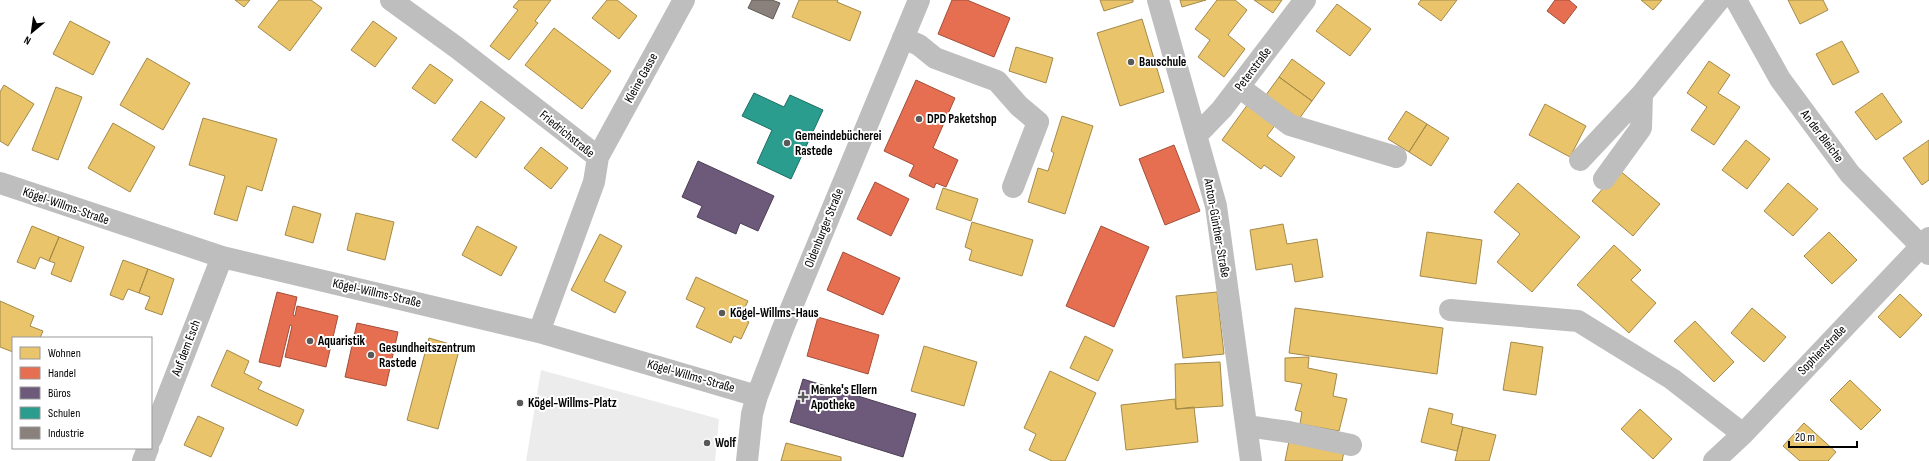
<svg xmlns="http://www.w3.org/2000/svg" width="1929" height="461" viewBox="0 0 1929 461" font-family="'Sofia Sans Condensed',sans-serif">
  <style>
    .green { fill: #ececec }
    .homes { fill: #e9c46a; stroke: #a3894a }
    .shops { fill: #e76f51; stroke: #a24e39 }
    .offices { fill: #6d597a; stroke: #4c3e55 }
    .schools { fill: #2a9d8f; stroke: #1d6e64 }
    .industry { fill: #8a817c; stroke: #615a57 }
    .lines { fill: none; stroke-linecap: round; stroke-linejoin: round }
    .minor { stroke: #bebebe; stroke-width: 22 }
    .poi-dot { fill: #595959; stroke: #fff; stroke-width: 1.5 }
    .labels { text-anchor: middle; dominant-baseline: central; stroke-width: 4; stroke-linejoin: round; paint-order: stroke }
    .poi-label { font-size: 13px; font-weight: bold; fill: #000; stroke: #fff; text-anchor: start }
    .street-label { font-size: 13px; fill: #000; stroke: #fff }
  </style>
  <rect width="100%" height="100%" fill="#fff"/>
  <path class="green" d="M541 370 719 419 715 461H526Z"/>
  <path class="homes" d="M235 0H250L244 7Z
    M279 0H311L322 8 290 51 258 27Z
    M519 0H551L535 21 538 23 509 60 490 46 518 10 513 7Z
    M607 0H617L637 16 619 39 592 18Z
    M799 0H838L837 2 861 12 850 41 792 17Z
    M1100 0H1133V2L1104 11Z
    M1180 0H1206L1182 7Z
    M1217 0H1235L1247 10 1228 35 1245 49 1224 77 1198 57 1210 40 1195 29Z
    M1254 0H1282L1273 13Z
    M1421 0H1457L1441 21 1418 4Z
    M1641 0H1662L1653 10Z
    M1788 0H1823L1828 10 1800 24Z
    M1337 4 1371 29 1350 56 1316 31Z
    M1142 19 1164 92 1120 106 1097 33Z
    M70 21 110 42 93 75 53 54Z
    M373 21 397 38 375 67 351 50Z
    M554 28 611 71 582 109 525 65Z
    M1842 41 1859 72 1833 85 1816 54Z
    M1016 47 1053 58 1046 83 1009 71Z
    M147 58 190 83 163 130 120 105Z
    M1292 59 1325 83 1312 101 1279 77Z
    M1709 61 1730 75 1718 93 1740 107 1714 145 1691 130 1707 107 1687 93Z
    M430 64 453 80 435 104 412 88Z
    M1279 77 1312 101 1299 119 1266 95Z
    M4 85 34 104 8 146 0 141V92Z
    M56 87 82 97 58 160 32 150Z
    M1882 93 1902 122 1876 140 1855 112Z
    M481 101 505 118 476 158 452 140Z
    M1248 104 1276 124 1267 136 1295 157 1281 177 1264 165 1261 169 1222 140Z
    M1545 104 1586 126 1570 157 1529 135Z
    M1406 111 1427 124 1409 152 1388 139Z
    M1062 116 1093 126 1065 214 1028 202 1038 168 1048 171 1054 153 1051 151Z
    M203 118 277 139 262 191 247 186 237 221 214 214 225 176 189 165Z
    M113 123 155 147 130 192 88 168Z
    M1427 124 1449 138 1431 166 1409 152Z
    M1746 140 1770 159 1747 189 1722 170Z
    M1929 140V180L1922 185 1903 158Z
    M541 147 568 168 551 189 524 168Z
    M1619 170 1660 204 1633 236 1592 201Z
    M1518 183 1580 237 1532 292 1497 262 1520 234 1494 212Z
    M1788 183 1818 209 1793 236 1764 211Z
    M943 188 978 199 971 221 936 209Z
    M293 206 321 214 313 243 285 235Z
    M356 213 394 222 385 260 347 250Z
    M972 222 1033 240 1022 276 969 260 972 250 965 247Z
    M1283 224 1287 244 1317 239 1323 277 1295 282 1292 264 1256 270 1250 230Z
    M32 226 59 237 49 261 40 257 35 269 17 262Z
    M477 226 517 247 501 276 462 255Z
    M1427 232 1482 240 1476 284 1420 276Z
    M1829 232 1857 260 1832 284 1804 256Z
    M600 234 622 246 604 281 626 292 615 313 571 290Z
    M59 237 84 247 71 282 51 274 55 263 49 261Z
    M1614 245 1641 270 1631 280 1656 303 1629 333 1577 285Z
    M123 260 148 269 139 293 128 289 123 300 110 295Z
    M148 269 174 279 162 315 145 309 150 297 139 293Z
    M696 277 748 301 740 318 749 322 741 339 734 336 731 343 696 327 705 308 686 299Z
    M1217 292 1224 354 1183 358 1176 296Z
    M1900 294 1922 315 1900 338 1878 317Z
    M0 301 34 316 30 326 43 331 40 338H13V352L0 347Z
    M1295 308 1443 328 1437 374 1289 353Z
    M1752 308 1786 337 1764 362 1731 333Z
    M1695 321 1734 362 1714 382 1674 341Z
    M1085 336 1113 350 1098 381 1070 368Z
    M429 338 460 347 438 429 407 420Z
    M1511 342 1543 347 1536 395 1503 390Z
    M924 346 977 362 964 406 911 391Z
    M227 350 249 361 244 373 262 382 258 389 304 410 297 426 211 386Z
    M1309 357 1308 368 1337 374 1333 396 1347 399 1339 431 1300 424 1302 412 1295 410 1302 384 1285 381V358Z
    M1220 362 1223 406 1176 409 1175 364Z
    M1050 371 1096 393 1065 461H1052L1029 450 1036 434 1024 428Z
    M1850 380 1881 410 1861 430 1830 400Z
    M1175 399 1176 409 1194 407 1198 442 1126 450 1121 405Z
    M1429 408 1453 414 1451 424 1463 427 1457 451 1421 442Z
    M1640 409 1672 439 1653 459 1621 429Z
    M198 416 224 428 211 457 184 445Z
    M1804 423 1836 452 1828 461H1800L1783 446Z
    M1463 427 1496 435 1489 461H1455Z
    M1289 441 1344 452 1342 461H1285Z
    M786 443 841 457V461H781Z"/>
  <path class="shops" d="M952 0H967L1010 18 994 57 938 34Z
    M1555 0H1569L1577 7 1564 24 1547 11Z
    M916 80 955 98 933 148 958 160 946 187 936 183 934 188 909 176 914 165 884 151Z
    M1174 145 1200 211 1165 225 1139 159Z
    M875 182 909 199 891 236 857 219Z
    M1101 226 1149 247 1114 327 1066 306Z
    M843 252 900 278 883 315 827 290Z
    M277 292 297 297 293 315 295 316 297 306 338 316 326 367 285 357 292 326 290 325 280 367 259 362Z
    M818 317 879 335 868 374 807 356Z
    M357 323 398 332 386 386 345 377Z"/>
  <path class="offices" d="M698 161 774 196 758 231 740 223 736 234 697 217 702 206 682 197Z
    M803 379 916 414 903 457 790 422Z"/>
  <path class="schools" d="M754 93 784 107 790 95 823 110 791 179 757 163 772 130 742 116Z"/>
  <path class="industry" d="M752 0H772L780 3 773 19 748 8Z"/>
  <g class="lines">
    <path class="minor" d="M391 0 456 47 598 157 594 182 539 332
      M1158 0 1216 206 1251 461
      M1736 0 1780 79 1850 174 1929 254
      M903 38 919 45 935 58 997 81 1019 106 1038 122 1013 187
      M1239 87 1290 125 1396 157
      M1197 135 1222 109 1305 0
      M598 157 684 0
      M1580 160 1642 94 1719 0
      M1604 179 1641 128 1642 94
      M0 183 222 257 539 332 757 396
      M1450 310 1578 321 1672 379 1743 434
      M1247 426 1289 432 1351 445
      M151 439 222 257
      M143 461 148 448
      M747 461 752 414 757 396 783 328 919 0
      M1714 461 1743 434 1929 238"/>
  </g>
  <g class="poi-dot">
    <circle cx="1131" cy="62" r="4"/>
    <circle cx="919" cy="119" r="4"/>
    <circle cx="787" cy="143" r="4"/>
    <circle cx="722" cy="313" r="4"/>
    <circle cx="310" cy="341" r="4"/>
    <circle cx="371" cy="355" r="4"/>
    <path d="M801 391h4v4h4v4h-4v4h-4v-4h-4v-4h4z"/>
    <circle cx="520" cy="403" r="4"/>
    <circle cx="707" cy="443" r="4"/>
  </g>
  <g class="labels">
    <g class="poi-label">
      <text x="1139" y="62">Bauschule</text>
      <text x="927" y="119">DPD Paketshop</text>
      <text x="795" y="136">Gemeindebücherei<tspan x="795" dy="15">Rastede</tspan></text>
      <text x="730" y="313">Kögel-Willms-Haus</text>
      <text x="318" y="341">Aquaristik</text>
      <text x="379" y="348">Gesundheitszentrum<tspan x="379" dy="15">Rastede</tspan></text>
      <text x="811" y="390">Menke's Ellern<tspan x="811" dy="15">Apotheke</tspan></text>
      <text x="528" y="403">Kögel-Willms-Platz</text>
      <text x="715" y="443">Wolf</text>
    </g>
    <g class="street-label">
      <text transform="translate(1253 69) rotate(-53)">Peterstraße</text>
      <text transform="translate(641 78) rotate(-61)">Kleine Gasse</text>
      <text transform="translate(567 134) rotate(39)">Friedrichstraße</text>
      <text transform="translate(1822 136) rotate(53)">An der Bleiche</text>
      <text transform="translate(66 206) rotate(19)">Kögel-Willms-Straße</text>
      <text transform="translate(824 228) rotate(-68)">Oldenburger Straße</text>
      <text transform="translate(1217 228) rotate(80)">Anton-Günther-Straße</text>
      <text transform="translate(377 293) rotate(13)">Kögel-Willms-Straße</text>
      <text transform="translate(186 348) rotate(-69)">Auf dem Esch</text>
      <text transform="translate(1822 350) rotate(-46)">Sophienstraße</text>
      <text transform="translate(691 376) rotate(16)">Kögel-Willms-Straße</text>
    </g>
  </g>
  <rect x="12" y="337" width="140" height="112" fill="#ffffff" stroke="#999999"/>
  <rect x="20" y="347" width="20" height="12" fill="#e9c46a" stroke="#999999"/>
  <text x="48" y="357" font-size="12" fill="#000000">Wohnen</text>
  <rect x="20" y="367" width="20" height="12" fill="#e76f51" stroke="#999999"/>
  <text x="48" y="377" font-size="12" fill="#000000">Handel</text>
  <rect x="20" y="387" width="20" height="12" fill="#6d597a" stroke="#999999"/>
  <text x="48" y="397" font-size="12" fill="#000000">Büros</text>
  <rect x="20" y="407" width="20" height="12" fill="#2a9d8f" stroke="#999999"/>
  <text x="48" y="417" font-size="12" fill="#000000">Schulen</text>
  <rect x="20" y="427" width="20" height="12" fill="#8a817c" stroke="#999999"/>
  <text x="48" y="437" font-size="12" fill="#000000">Industrie</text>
  <g transform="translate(32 32) rotate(209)" stroke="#ffffff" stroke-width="3" paint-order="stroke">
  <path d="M0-3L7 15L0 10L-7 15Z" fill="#000000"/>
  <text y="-6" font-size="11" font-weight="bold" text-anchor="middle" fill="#000000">N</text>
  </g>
  <path d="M1789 441v6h68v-6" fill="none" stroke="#000000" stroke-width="2"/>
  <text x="1795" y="441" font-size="12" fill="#000000" stroke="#ffffff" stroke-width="3" paint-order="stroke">20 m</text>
</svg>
